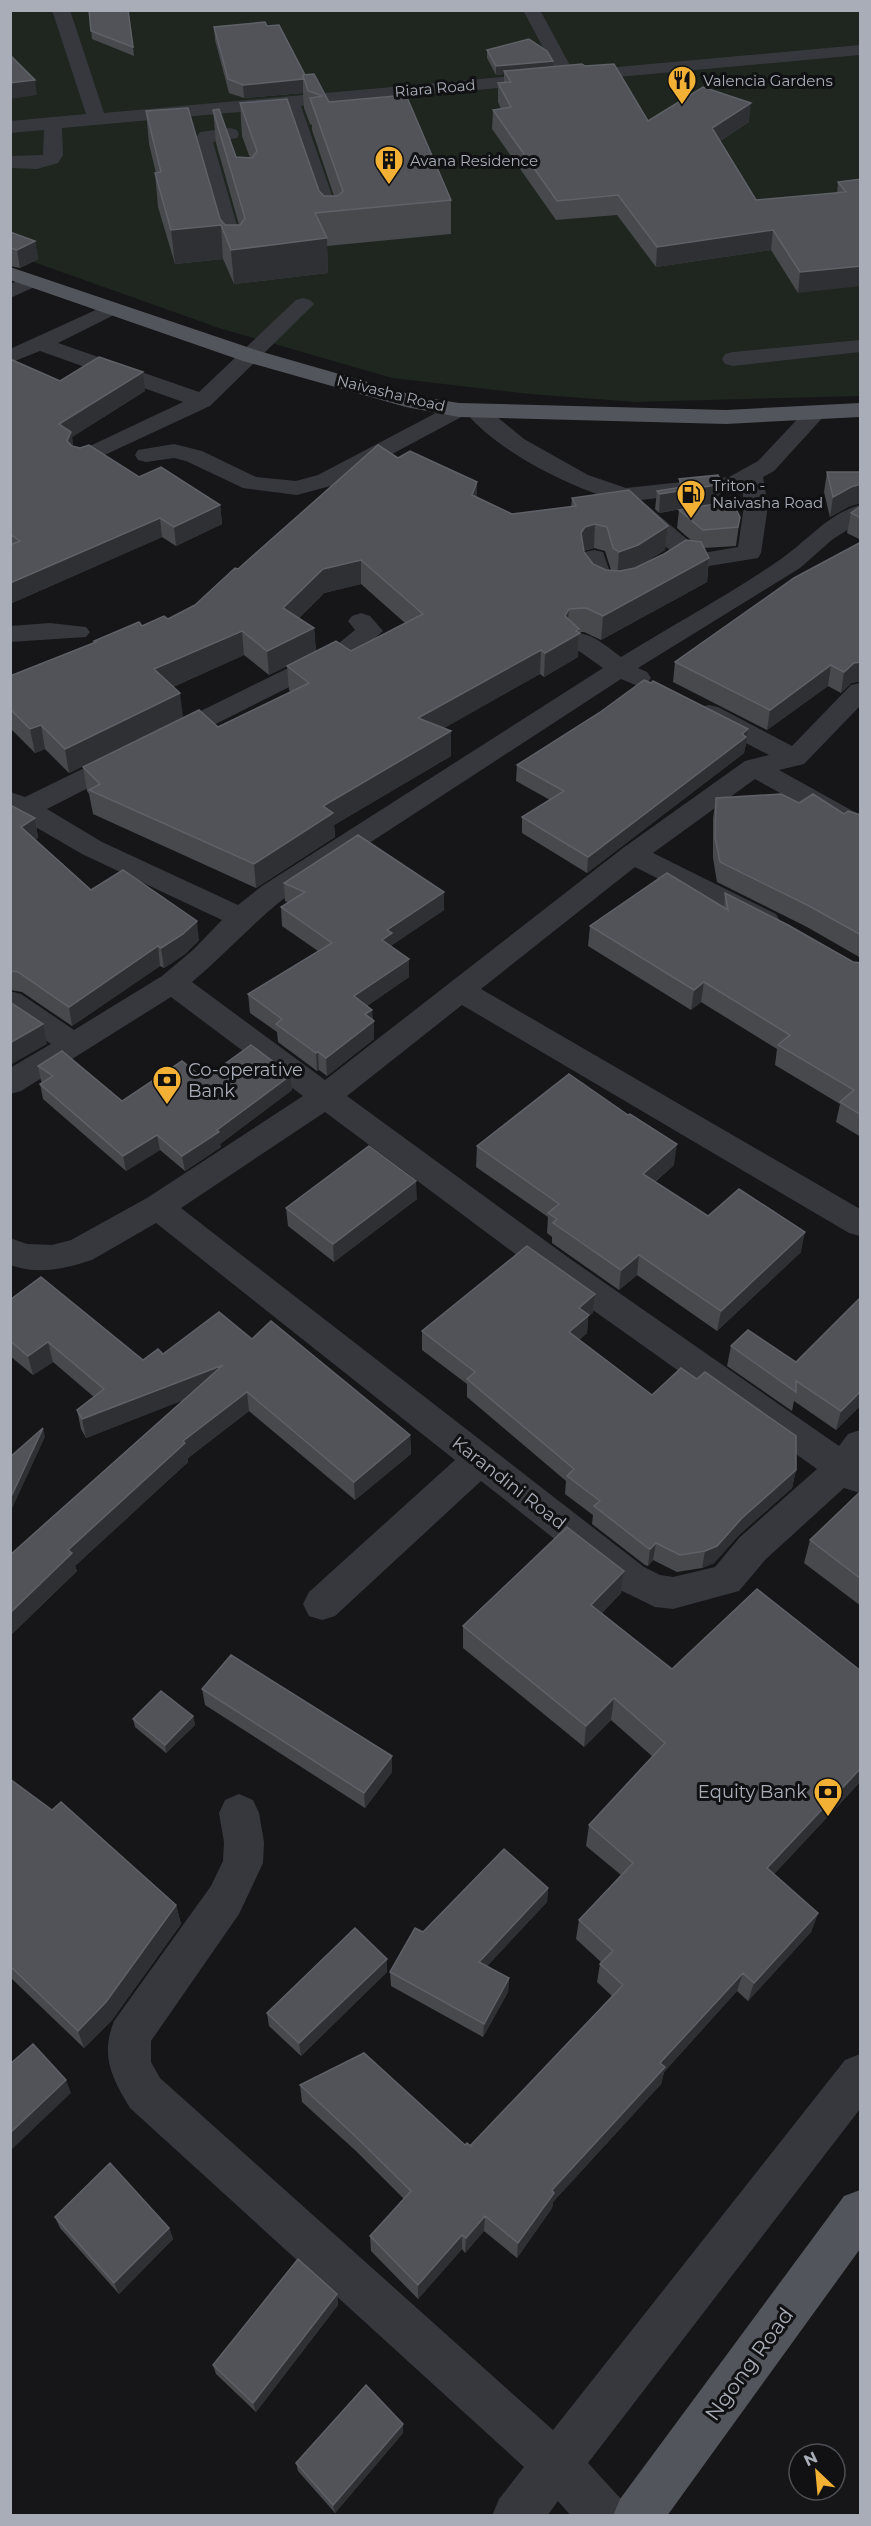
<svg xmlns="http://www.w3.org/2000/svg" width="871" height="2526" viewBox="0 0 871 2526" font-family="Montserrat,sans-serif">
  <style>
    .green { fill: #1e261f }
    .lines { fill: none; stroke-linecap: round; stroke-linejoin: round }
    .minor { fill: #37383d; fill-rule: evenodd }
    .major { fill: #53555c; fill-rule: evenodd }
    .wall { fill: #47494d; fill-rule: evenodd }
    .shaded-wall { fill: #2f3033 }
    .building { fill: #525359; stroke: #5f6168; stroke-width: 1.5 }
    .labels { text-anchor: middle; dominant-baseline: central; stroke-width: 6; stroke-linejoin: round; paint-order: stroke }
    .far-poi-label { font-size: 15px; fill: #a8adb8; stroke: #111113; text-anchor: start }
    .far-street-label { font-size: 15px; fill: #a8adb8; stroke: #111113 }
    .poi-label { font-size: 18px; fill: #a8adb8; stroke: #111113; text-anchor: start }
    .street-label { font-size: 18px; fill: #a8adb8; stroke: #111113 }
    .near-street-label { font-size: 21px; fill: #a8adb8; stroke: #111113 }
  </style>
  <rect width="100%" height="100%" fill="#161618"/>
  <path class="green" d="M11 11H860V396L635 402 530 394 392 378 219 328 11 254Z"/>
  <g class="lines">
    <path class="minor" d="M52 10H70L104 113 556 72 523 10H540L573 71 860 45V55L301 106 342 224 339 228H325L322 224 283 108 62 128 63 155 58 163 37 169 10 168V156L43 155 44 130 10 133V121L86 114Z
      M230 128 237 130 239 134 237 138 213 142 245 253 242 257H228L225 253 193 142 200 132Z
      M32 275 39 277 42 281 39 285 10 298V284Z
      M303 298 310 300 314 304 310 308 210 406 83 465 75 463 71 458 75 453 183 402 40 351 10 363V349L111 303 118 305 122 309 118 313 58 343 199 392 296 300Z
      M860 340V352L733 366 725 364 722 359 725 354 733 352Z
      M459 403 469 408 477 405 485 407 524 439 588 475 626 488 729 477 758 461 807 409 815 407 823 409 826 414 774 471 763 477 768 506 761 553 758 558 703 567 683 562 625 510 621 505 623 502C575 490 500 453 467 414L334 485 297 495 243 488 186 461 174 458 146 462 138 460 135 455 138 450 174 444 202 451 256 477 296 481 318 475 451 405ZM742 488 744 506 738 547 703 553 641 500Z
      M860 505V522L833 539 800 568 638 668 647 672 651 678 647 684 638 686 621 679 282 900C250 926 223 956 192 982L325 1080 623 848 745 761 769 755 700 719 696 713 700 707 709 705 718 707 792 746 851 685 860 683V706L804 764 779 770 860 815V835L850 832 755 779 653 853 776 914 780 921 776 928 766 931 756 928 635 867 481 989 860 1209V1236L849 1233 462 1005 347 1096 569 1258 839 1446 848 1434 860 1430V1493L844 1488 766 1559 739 1591 673 1609 655 1607 618 1589 481 1481 335 1616 322 1620 309 1616 303 1604 309 1592 455 1460 156 1223 92 1260C64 1269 38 1275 10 1265V1238L27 1244 52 1245 71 1240 147 1198 303 1096 171 997 21 1091 10 1094V1068L51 1044 10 1016V991L21 994 74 1030 162 976 193 950 222 920 82 854 10 812V792L25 797 115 753 124 751 133 753 137 759 133 765 47 809 102 842 238 905 262 886 603 668 569 644 565 639 569 634C589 629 605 646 621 657 674 624 730 594 781 559 807 541 829 513 860 505ZM325 1112 545 1276 817 1469 740 1537 715 1567 673 1577 660 1575 644 1567 181 1208Z
      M594 550 603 552 611 575 636 579 639 584 636 589C607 596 584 590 582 557L585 552Z
      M361 613 370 616 383 631 357 653 176 744 167 746 158 744 154 738 158 732 339 643 355 630 348 621 352 616Z
      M50 623 86 627 90 632 86 637 10 642V626Z
      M239 1794 253 1800 259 1813 264 1842 263 1863 239 1914 151 2041V2062L160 2078 553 2430 845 2060 860 2054V2109L588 2463 621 2499 628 2516H571L558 2501 547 2516H492L499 2499 524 2467 130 2108C112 2078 100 2056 114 2021L211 1886 223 1861 224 1842 219 1813 225 1800Z"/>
    <path class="major" d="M10 267 259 351 416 396 459 403 726 410 860 403V417L726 424 459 417 406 407 243 361 10 280Z
      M860 2190V2249L667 2516H613L620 2499 844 2196Z"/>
  </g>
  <path class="wall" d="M89 10 133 47 134 56 92 39Z
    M267 26 305 75 329 102 451 200V234L327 246 328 273 234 284 223 259 175 264 158 207 155 173H156L149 144 146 111 220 219 225 225H239L216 143 213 110 236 157 250 158 242 136 240 103 324 196H334L312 130V125L310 124 304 108 303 93 244 98 229 93 215 40 214 27Z
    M487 50 553 66 648 121 749 122 720 141 756 200 837 193 838 182 861 179 798 293 771 250 656 267 617 215 556 220 492 129 493 110 501 109 498 102V83H504V74L496 75 487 58Z
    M10 232 35 241 38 259 20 268 10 266Z
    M10 359 60 381 145 391 72 437 73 447 139 477 220 505 222 524 176 546 162 537 12 603 10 602Z
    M398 458 512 514 571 507 572 498 668 526 665 550 644 563 692 541 677 528 679 510 740 517 736 546 704 548 709 558 707 582 601 640 584 632H579L578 657 544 677 540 674 443 728 451 731V756L334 825 335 837 256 888 93 814 89 794 87 791 83 767 218 727 291 692 289 690 287 666 269 675 244 655 173 687 183 717 69 773 45 749 35 753 10 728V676L95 643 94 641 142 626 168 619 195 605 238 569ZM594 548 605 551 611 570H606L593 564 584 552V551ZM361 584 405 623 351 651 316 652 314 628 299 618 324 593Z
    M827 472 848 507 830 517 824 492Z
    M679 479 723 484 720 502 659 513 655 509 657 491 679 488Z
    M861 506V540L847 533 851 513Z
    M861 542V681L851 683 841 693 828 686 767 730 673 682 675 662Z
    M746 746 745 747 744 753 587 873 522 833V817L550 800 516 781 517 765Z
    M716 798 799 803 844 814 861 815V958L807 927 717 882 713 858V818Z
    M10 805 35 818 38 838 35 840 91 890 199 940 185 954 164 968 160 966 72 1026 22 992 10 990Z
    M284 883 444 910 392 945V947L409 977 367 1006 372 1010 374 1039 327 1076 319 1070 317 1071 278 1042 277 1032 250 1013 248 994 318 951 282 926 281 907 289 903 285 901Z
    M725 893 853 962 861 963V1137L836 1122 840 1104 775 1065 777 1049 701 1002 691 1010 588 946 590 926 724 907Z
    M38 1066 122 1101 204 1079 291 1075 292 1090 220 1144 221 1147 185 1171 160 1150 126 1171 43 1099 40 1084 42 1082 41 1081Z
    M477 1146 674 1165 655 1182 708 1216 801 1252 717 1331 637 1275 619 1290 552 1243V1237L547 1233 548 1217 476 1167Z
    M417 1199 334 1262 288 1226 286 1208Z
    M595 1294 593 1313 588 1316 587 1333 579 1340 652 1395 796 1470 792 1488 739 1535 714 1563 702 1568 677 1572 653 1560 648 1566 645 1565 592 1524 593 1515 565 1494 566 1481 467 1397V1384L422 1350V1331Z
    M861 1297V1405L836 1430 794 1401 792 1411 727 1366 731 1346 796 1362Z
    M10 1300 143 1360 163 1354 252 1339 410 1435 411 1454 355 1500 249 1411 188 1458V1462L75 1566 77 1571 10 1636V1555L183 1400 86 1438 81 1429 77 1410 94 1397 53 1362 33 1375 10 1356Z
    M861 1491V1606L804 1563 810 1540Z
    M624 1571 621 1593 602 1613 672 1669 861 1671V1781L774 1874 818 1913 811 1932 748 2001 737 1991 664 2072 661 2084 553 2202 552 2208 517 2258 484 2231 465 2253 462 2249 418 2299 371 2251 370 2236 404 2199 356 2151 302 2102 300 2085 465 2145 471 2146 612 1996 597 1982 600 1964 601 1962 576 1939 579 1920 621 1875 586 1846 589 1825 653 1757 611 1720 584 1747 463 1648V1626Z
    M202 1689 392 1772 365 1808 205 1705Z
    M193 1716 195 1725 166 1753 135 1727 133 1719Z
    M10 1779 176 1905 181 1924 112 2020 84 2048 12 1979 10 1980Z
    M548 1888 547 1902 487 1966 509 1978 508 1992 483 2037 391 1986 390 1972 423 1932Z
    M387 1959V1972L301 2056 269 2026 267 2013Z
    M55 2217 169 2228 173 2239 119 2294 60 2228Z
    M337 2294 338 2305 256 2412 216 2374 213 2365Z
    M403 2424V2433L335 2513 298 2471 296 2463Z"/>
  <path class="shaded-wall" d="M553 61 552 70 504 71V74L496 75V66Z
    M303 79V93L244 98 243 85Z
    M35 80 37 95 10 99V83Z
    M751 103 749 122 710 147 712 128Z
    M221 225 223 259 175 264 171 230Z
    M773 230 771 250 656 267 657 247Z
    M327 238 328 273 234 284 231 250Z
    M35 241 38 259 20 268 17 250Z
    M861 266V286L798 293 800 272Z
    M143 372 145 391 72 437 74 451 69 459 59 424Z
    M477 482V505L472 495Z
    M723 484 720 502 659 513 660 494Z
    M861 484V503L848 507 830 517 833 497 851 487Z
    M220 505 222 524 176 546 174 527Z
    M160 518 162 537 12 603 10 594V583Z
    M595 524 594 548 583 551 581 533 585 527Z
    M668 526 665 550 636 569 617 576 619 552Z
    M709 558 707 582 601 640 603 616Z
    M361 560V584L324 593 285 632 283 608 323 569Z
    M569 609 567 633 565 616Z
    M314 628 316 652 269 675 267 651Z
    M579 629 578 657 544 677 545 653Z
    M242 631 244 655 157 694 154 669Z
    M541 650 540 674 418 743V718Z
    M861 662V681L851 683 841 693 844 672 854 663Z
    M831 665 828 686 767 730 770 710Z
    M180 693 183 717 69 773 65 749Z
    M41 725 45 749 35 753 30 729Z
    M748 729 746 746 745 747 744 753 587 873 588 857Z
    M451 731V756L334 825 335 837 256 888 254 864 323 806Z
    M35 818 38 838 25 847 21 827Z
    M444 892V910L392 945V951L382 940 387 930Z
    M197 921 199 940 185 954 164 968 161 948Z
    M158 946 160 966 72 1026 69 1007Z
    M409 959V977L355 1014 354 996Z
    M704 982 701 1002 691 1010 694 990Z
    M372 1010V1022L374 1021V1039L327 1076 326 1058 365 1014Z
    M43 1024 47 1044 12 1064 10 1056V1043Z
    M318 1052 319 1070 317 1071 316 1053Z
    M291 1075 292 1090 220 1144 221 1147 185 1171 182 1156Z
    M157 1135 160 1150 126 1171 123 1156Z
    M677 1144 674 1165 640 1194 643 1174Z
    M416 1181 417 1199 334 1262 333 1244Z
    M805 1232 801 1252 717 1331 721 1311Z
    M639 1255 637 1275 619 1290 621 1270Z
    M595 1294 593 1313 588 1316 587 1333 567 1350 569 1332 579 1308Z
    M48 1342 53 1362 33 1375 28 1356Z
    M223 1365 225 1384 86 1438 82 1419Z
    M861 1391V1405L836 1430 841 1411Z
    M247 1392 249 1411 188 1458V1462L75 1566 77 1571 10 1636V1613L68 1550 183 1441Z
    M43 1428 45 1437 10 1513V1499Z
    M410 1435 411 1454 355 1500 354 1482Z
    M796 1470 792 1488 739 1535 714 1563 702 1568 705 1551Z
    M656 1543 653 1560 648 1566 650 1549Z
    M624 1571 621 1593 588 1627 591 1605Z
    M614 1698 611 1720 584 1747 586 1726Z
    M193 1716 195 1725 166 1753 165 1745Z
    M392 1756V1772L365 1808 364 1793Z
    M861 1768V1781L761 1888 767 1868Z
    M548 1888 547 1902 478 1976 479 1962Z
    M176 1905 181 1924 112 2020 84 2048 78 2031Z
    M818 1913 811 1932 748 2001 754 1983Z
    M387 1959V1972L301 2056 299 2043Z
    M743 1973 737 1991 664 2072 661 2084 553 2202 552 2208 517 2258 518 2243 552 2190 660 2063Z
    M509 1978 508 1992 483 2037 484 2024Z
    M66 2080 71 2093 10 2151V2133Z
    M485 2216 484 2231 465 2253 466 2238Z
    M169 2228 173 2239 119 2294 114 2283Z
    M462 2235V2249L418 2299V2285Z
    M337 2294 338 2305 256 2412 253 2403Z
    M403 2424V2433L335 2513 333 2505Z"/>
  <path class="building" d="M89 10H128L133 47 91 31Z
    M265 22 267 26 279 25 305 75H303V79L243 85 228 79 214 27Z
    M529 39 547 51 553 61 496 66 487 50Z
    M10 55 35 80 10 83Z
    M582 64 585 66 614 64 648 121 703 87 751 103 712 128 756 200 846 192 838 182 861 179V266L800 272 773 230 657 247 618 195 557 201 493 110 511 107 498 83 511 82 504 71Z
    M314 74 329 102 406 95 451 200 315 213 327 238 231 250 221 225 171 230 155 173 161 172 146 111 188 108 220 219 225 225H240L245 218 213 110 219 109 236 157 252 158 257 151 240 103 287 99 319 191 324 196H338L343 191 310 98 323 96 308 91 303 75Z
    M10 232 35 241 17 250 10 248Z
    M99 357 143 372 59 424 71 432 67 441 72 446 80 448 89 445 139 477 161 467 220 505 174 527 160 518 10 583V545L20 541 10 534V359L60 381Z
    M378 445 398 458 410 451 477 482 472 495 512 514 576 506 572 498 629 490 668 526 638 545 619 552 613 548 607 527 595 524 585 527 581 533 584 552 593 564 606 570 620 571 635 568 664 554 686 540 701 542 709 558 603 616 586 608 569 609 565 616 579 629 576 631 580 633 545 653 541 650 418 718 451 731 323 806 333 813 254 864 89 790 100 784 83 767 199 710 218 727 309 683 287 666 336 641 351 651 423 614 361 560 323 569 283 608 314 628 267 651 242 631 154 669 180 693 65 749 41 725 30 729 10 709V676L96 642 94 641 139 622 142 626 164 616 168 619 195 605 235 568 238 569Z
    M827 472H861V484L851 487 833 497Z
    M718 475 723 484 660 494 657 491 683 487 679 479Z
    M732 501 740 517 738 527 703 530 679 510Z
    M861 506V518L851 513Z
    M861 542V662L854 663 844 672 831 665 770 710 675 662 794 578Z
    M644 680 651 683 653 681 748 729 742 734 746 737 588 857 522 817 564 791 517 765 599 713Z
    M781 794 799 803 813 794 844 814 848 811 861 815V935L811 907 720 862 715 838 716 798Z
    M10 805 35 818 21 827 91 890 123 870 197 921 183 934 161 948 158 946 69 1007 18 972 10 971Z
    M358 835 444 892 387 930 392 933 382 940 409 959 354 996 372 1010 365 1014 374 1021 326 1058 318 1052 316 1053 276 1024 282 1019 248 994 332 943 281 907 305 892 284 883Z
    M667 873 728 910 725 893 788 925 853 962 861 963V1115L840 1102 854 1090 778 1045 790 1035 704 982 694 990 590 926Z
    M10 1002 43 1024 10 1043Z
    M251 1045 291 1075 217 1130 219 1132 182 1156 157 1135 123 1156 40 1084 53 1076 38 1066 62 1051 122 1101 182 1061 204 1079Z
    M569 1074 628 1115 630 1114 677 1144 643 1174 708 1216 739 1189 805 1232 721 1311 639 1255 621 1270 553 1223 557 1219 548 1213 559 1204 477 1146Z
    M369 1146 416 1181 333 1244 286 1208Z
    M527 1246 595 1294 579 1308 589 1315 569 1332 652 1395 681 1368 697 1379 705 1372 796 1436V1470L742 1518 717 1546 705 1551 680 1555 656 1543 650 1549 648 1548 594 1506 600 1501 567 1476 574 1469 467 1379 475 1372 422 1331Z
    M41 1277 143 1360 158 1349 163 1354 219 1312 252 1339 271 1321 410 1435 354 1482 247 1392 183 1441 185 1443 68 1550 72 1553 10 1613V1555L223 1365 82 1419 77 1410 104 1389 48 1342 28 1356 10 1341V1300Z
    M861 1297V1391L841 1411 796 1381V1392L731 1346 748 1330 796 1362Z
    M43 1428 10 1499V1457Z
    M861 1491V1579L810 1540Z
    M567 1527 624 1571 591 1605 672 1669 757 1589 861 1671V1768L767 1868 818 1913 754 1983 743 1973 660 2063 665 2067 552 2190 554 2193 518 2243 485 2216 466 2238 462 2235 418 2285 370 2236 411 2191 354 2135 300 2085 364 2053 465 2145 467 2143 472 2147 471 2145 623 1985 600 1964 613 1951 579 1920 633 1863 589 1825 665 1743 614 1698 586 1726 463 1626Z
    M231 1655 392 1756 364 1793 202 1689Z
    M161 1691 193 1716 165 1745 133 1719Z
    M10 1779 52 1810 61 1802 176 1905 106 2002 78 2031 10 1966Z
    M504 1849 548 1888 479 1962 509 1978 484 2024 390 1972 415 1928 423 1932Z
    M355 1928 387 1959 299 2043 267 2013Z
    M33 2044 66 2080 10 2133V2064Z
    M110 2163 169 2228 114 2283 55 2217Z
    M298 2259 337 2294 253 2403 213 2365Z
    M366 2385 403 2424 333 2505 296 2463Z"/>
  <defs>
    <g id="restaurant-pin" transform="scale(1.5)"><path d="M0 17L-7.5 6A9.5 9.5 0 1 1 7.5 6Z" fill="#f2b134" stroke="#111113"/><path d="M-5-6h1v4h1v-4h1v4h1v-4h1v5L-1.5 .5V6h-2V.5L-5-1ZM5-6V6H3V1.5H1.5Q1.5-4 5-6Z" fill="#111"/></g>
    <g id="building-pin" transform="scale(1.5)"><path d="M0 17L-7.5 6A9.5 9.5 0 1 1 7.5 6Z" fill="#f2b134" stroke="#111113"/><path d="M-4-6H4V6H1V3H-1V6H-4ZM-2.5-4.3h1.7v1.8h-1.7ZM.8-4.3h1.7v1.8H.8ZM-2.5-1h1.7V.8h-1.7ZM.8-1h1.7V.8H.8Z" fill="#111"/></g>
    <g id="fuel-pin" transform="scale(1.5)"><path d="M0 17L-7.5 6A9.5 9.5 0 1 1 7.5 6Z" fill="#f2b134" stroke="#111113"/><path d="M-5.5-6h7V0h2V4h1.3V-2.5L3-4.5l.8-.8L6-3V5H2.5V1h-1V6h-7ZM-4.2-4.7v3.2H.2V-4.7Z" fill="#111"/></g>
    <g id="bank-pin" transform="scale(1.5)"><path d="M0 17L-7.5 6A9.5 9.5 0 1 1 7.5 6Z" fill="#f2b134" stroke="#111113"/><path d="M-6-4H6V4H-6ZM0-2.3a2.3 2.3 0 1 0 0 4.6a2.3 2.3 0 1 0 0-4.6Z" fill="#111"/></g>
  </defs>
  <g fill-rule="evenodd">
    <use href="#restaurant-pin" x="682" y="80"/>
    <use href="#building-pin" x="389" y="160"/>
    <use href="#fuel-pin" x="691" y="494"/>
    <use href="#bank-pin" x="167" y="1080"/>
    <use href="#bank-pin" x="828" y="1792"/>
  </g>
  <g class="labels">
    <g class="far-poi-label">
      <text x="703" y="80">Valencia Gardens</text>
      <text x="410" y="160">Avana Residence</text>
      <text x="712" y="485">Triton -<tspan x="712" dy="17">Naivasha Road</tspan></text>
    </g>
    <g class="far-street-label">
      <text transform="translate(435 88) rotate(-5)">Riara Road</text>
      <text transform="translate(391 393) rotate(14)">Naivasha Road</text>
    </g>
    <g class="poi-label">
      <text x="188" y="1070">Co-operative<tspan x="188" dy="21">Bank</tspan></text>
      <text x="807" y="1792" text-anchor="end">Equity Bank</text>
    </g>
    <g class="street-label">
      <text transform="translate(509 1483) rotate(38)">Karandini Road</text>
    </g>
    <g class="near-street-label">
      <text transform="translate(749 2364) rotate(-54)">Ngong Road</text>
    </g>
  </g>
  <rect width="871" height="2526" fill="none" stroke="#a8adb8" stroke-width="24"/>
  <g transform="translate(817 2472) rotate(334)"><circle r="28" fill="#111113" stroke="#4d4f55" stroke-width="1.5"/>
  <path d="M0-4.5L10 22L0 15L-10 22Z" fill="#f2b134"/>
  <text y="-9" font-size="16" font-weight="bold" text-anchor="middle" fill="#a8adb8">N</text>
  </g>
</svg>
